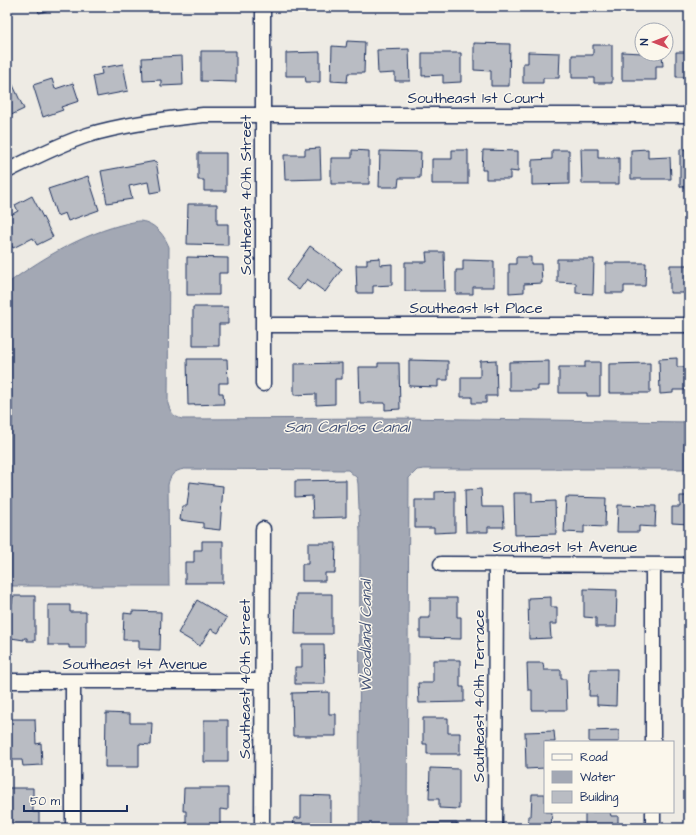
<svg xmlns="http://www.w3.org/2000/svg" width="696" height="835" viewBox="0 0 696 835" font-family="'Architects Daughter',sans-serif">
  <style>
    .water { fill: #a3a8b4; stroke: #6d7892 }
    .building { fill: #b9bcc3; stroke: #1b2f5e }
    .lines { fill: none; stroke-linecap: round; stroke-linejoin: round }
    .street-casing { stroke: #1b2f5e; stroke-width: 17 }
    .street { stroke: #fbf7ec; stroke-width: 14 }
    .labels { text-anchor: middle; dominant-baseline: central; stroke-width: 3; stroke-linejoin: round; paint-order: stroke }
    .street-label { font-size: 15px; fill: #1b2f5e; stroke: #fbf7ec }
    .water-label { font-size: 16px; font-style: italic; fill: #445378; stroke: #fbf7ec }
  </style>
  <rect width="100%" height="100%" fill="#eeebe4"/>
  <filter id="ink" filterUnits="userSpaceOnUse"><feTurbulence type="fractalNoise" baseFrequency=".025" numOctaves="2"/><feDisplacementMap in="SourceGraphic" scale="8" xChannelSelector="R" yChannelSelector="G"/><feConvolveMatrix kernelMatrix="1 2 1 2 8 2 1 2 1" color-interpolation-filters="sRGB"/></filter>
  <g filter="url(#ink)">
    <path class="water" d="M138 221C153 221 164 234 169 247L168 404C171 413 174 417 182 419L395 418 689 422V469H424L417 470 409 478 407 828H359L360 533 358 484 357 478 348 470 184 469C174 471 170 475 168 485L169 586H7V284C46 255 90 230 138 221Z"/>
    <path class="building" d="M37 7H60L39 13Z
      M347 41 365 42 364 73H348L347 82 331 81 332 46 346 47Z
      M474 43 510 44 509 86H491V71L474 70Z
      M593 45H612V83H594V78H572V55H593Z
      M409 49 410 81H395V73L378 74 377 50Z
      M201 51H236V82L201 81Z
      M320 52V82H306L305 76H286V53Z
      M528 52 560 53 559 78H543V83H523V63H528Z
      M622 52 662 54 663 66H656V80H622Z
      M676 52H689V77H676Z
      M422 53H461V82L443 83V75L422 76Z
      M182 56 183 85 161 86V80L143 81 142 58Z
      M123 64 128 91 97 97 93 76 102 74 101 68Z
      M52 79 55 89 73 83 79 101 61 107 63 110 43 117 33 85Z
      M12 83 24 109 7 117V85Z
      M320 148 321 179 285 180 284 155H305V149Z
      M581 149H598V158H619V184H582Z
      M648 149V158L670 157 671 179H631V150Z
      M680 149H689V187H680Z
      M352 150 369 151V184H331V158H352Z
      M452 150H468V184H432V159H452Z
      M483 150 518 151V172L510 171V179H486V170H482Z
      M552 150H569V184L532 185V160L552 159Z
      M380 151 421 152 420 178H399L398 187H379Z
      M198 153H226V191H204V180H198Z
      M156 161 161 191 150 193 148 182 129 186 132 199 107 203 101 171Z
      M88 176 99 210 68 221 65 213 57 216 48 189Z
      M32 196 53 237 37 245 33 238 13 248 7 237V217L18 211 15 205Z
      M188 204H217V224H228V245L187 244Z
      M310 246 342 269 325 292 307 279 299 290 286 280Z
      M426 252H444L445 291H405V262H427Z
      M187 257 228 258V273H219V295H187Z
      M516 257H531V264H541L542 283 524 284V292L509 293V264H516Z
      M380 258V265L392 264V285L373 286V293H357L356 265H367V259Z
      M557 259H594L593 294 576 293V283L557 282Z
      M463 260 494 261V287H473V294H456V270H463Z
      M606 263H646L645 286H624V293H606Z
      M670 265H689V288L685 289V293H670Z
      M193 307H228V324H219V346H193Z
      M677 358V367H689V390H673V393L660 394 659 359Z
      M187 359H227L228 383H219V393H223L224 404 188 405Z
      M409 360 448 361V380H438V387L409 386Z
      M496 360 497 396H486V403H472V397H461V377H480V361Z
      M549 361V386H538V390H509V362Z
      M585 362H600V396H587V393H559V367H585Z
      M342 363V379H335V404L316 405V394L294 395V364Z
      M378 363H399L400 409 385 410V403H360L359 367H378Z
      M650 363V393H609V364Z
      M346 480V517L313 518 312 496 295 497V481Z
      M190 482 223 486 220 530 203 528V523L180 520 182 506H187Z
      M481 489 482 507H503L504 527H488V532H466L465 490Z
      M455 491V532L434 533V528H415V500H435V492Z
      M514 493H532V502L555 501 556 534 515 535Z
      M680 496H689V524L672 523V507H680Z
      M566 497 606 498 605 527 584 526V533L564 532Z
      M618 505 656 506 655 527 639 526V532H617Z
      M202 541H223V583H185V562H194V550H202Z
      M308 543H336L335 573H325V581H302V564H308Z
      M584 589 617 590 616 627H596V618L584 617Z
      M296 594H332V634H295Z
      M13 596H35V641H27V638H24V640L11 638V646H7V602L12 603Z
      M551 597V607H557V624H550L551 638 529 639 528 598Z
      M430 598H457V617H461V639L420 638V618H430Z
      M197 600 227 618 218 633 211 629 200 646 178 633Z
      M48 605H70V612H86V648H69V645H48Z
      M686 606H689V645H686Z
      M132 611 161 612 160 650 139 649V640H123L124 613 132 614Z
      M302 644H324L325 684H295V667H302Z
      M433 660H460V687H464V702L419 703 418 683H433Z
      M686 661H689V700H686Z
      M527 663H543L544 670H561V679H566L567 710H532V690H528Z
      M590 669H617L616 706 597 705V696H589Z
      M329 692V714H336V736H293L292 693Z
      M106 713 130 714V723H152L151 745 139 744V767H105Z
      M686 716H689V755H686Z
      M423 718H448V733H460V754H427V744H423Z
      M7 719H35L36 744 41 743 42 765 23 766 22 760H7Z
      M204 720H228V762H204Z
      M619 730V742H589V731Z
      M554 731 555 742H545V768L526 769 525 732Z
      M430 768 459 769V809L439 808V799H429Z
      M8 788H33V812H39V828H8Z
      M184 788H228V810L220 809V828H186V811H183Z
      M532 794H545V812H552L551 828H527L528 816H531Z
      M301 795 331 796V824H337V828H293L294 818H301Z
      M585 812H610L611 816H618V828H585Z
      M424 823H457V828H424Z"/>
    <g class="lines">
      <g class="street-casing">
        <path id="street" d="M7 171C33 158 60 144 88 135 125 124 164 119 203 115H689
          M263 325H689
          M263 384V7
          M441 564 689 565
          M7 681H262
          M73 681V828
          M653 742V565
          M262 828 263 529
          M495 828 496 564
          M653 828V812"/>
      </g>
      <use href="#street" class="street"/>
    </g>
  </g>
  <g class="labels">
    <g class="street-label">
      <text x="476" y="98">Southeast 1st Court</text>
      <text transform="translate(246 195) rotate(-90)">Southeast 40th Street</text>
      <text x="476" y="308">Southeast 1st Place</text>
      <text x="565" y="547">Southeast 1st Avenue</text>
      <text x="135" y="664">Southeast 1st Avenue</text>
      <text transform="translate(245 679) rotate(-90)">Southeast 40th Street</text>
      <text transform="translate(479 696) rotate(-90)">Southeast 40th Terrace</text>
    </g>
    <g class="water-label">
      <text x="347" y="427">San Carlos Canal</text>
      <text transform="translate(366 636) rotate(-90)">Woodland Canal</text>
    </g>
  </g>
  <rect width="696" height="835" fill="none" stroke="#fbf7ec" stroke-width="24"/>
  <rect x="12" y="12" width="672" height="811" fill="none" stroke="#1b2f5e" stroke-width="1.5" filter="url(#ink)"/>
  <rect x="544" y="741" width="130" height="72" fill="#fbf7ec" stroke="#a1a7b3"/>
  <rect x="552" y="754" width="20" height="6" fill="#fbf7ec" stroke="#a1a7b3"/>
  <text x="580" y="761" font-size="12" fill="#1b2f5e">Road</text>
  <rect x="552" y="771" width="20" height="12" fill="#a3a8b4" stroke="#a1a7b3"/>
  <text x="580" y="781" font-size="12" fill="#1b2f5e">Water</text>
  <rect x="552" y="791" width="20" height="12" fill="#b9bcc3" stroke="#a1a7b3"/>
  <text x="580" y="801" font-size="12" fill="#1b2f5e">Building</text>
  <g transform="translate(654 42) rotate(270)"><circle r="19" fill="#fbf7ec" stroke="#a1a7b3"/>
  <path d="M0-3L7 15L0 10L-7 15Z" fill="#d1495b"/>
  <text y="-6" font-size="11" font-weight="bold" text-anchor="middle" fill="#1b2f5e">N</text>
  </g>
  <path d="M24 805v6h103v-6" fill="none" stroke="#1b2f5e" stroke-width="2"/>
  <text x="30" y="805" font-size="12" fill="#1b2f5e" stroke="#fbf7ec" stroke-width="3" paint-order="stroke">50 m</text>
</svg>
